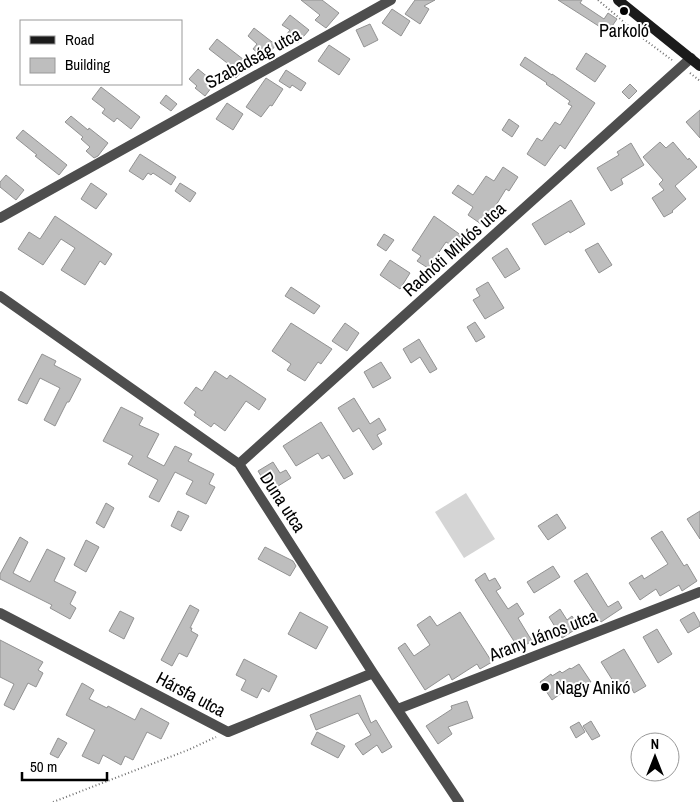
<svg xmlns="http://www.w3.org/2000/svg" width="700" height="802" viewBox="0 0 700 802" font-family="'Archivo Narrow',sans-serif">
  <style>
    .garden { fill: #d5d5d5 }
    .building { fill: #bebebe; stroke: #929292 }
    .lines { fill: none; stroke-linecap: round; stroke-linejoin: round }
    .path { stroke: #707070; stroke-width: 2; stroke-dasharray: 1 2.5; stroke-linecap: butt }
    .minor { stroke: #4e4e4e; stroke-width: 10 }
    .secondary { stroke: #1b1b1b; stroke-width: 10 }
    .poi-dot { fill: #000; stroke: #fff; stroke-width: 2 }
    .labels { text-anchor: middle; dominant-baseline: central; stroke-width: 4; stroke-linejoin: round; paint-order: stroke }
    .poi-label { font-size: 18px; fill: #000; stroke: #fff }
    .street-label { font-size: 18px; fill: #000; stroke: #fff }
  </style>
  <rect width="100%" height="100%" fill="#fff"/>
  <path class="garden" d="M466 493 495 539 464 558 435 512Z"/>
  <path class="building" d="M301 0H322L339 13 326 28 315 20 320 15Z
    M415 0H435L424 6 429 9 420 24 405 14Z
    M558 0H582L580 3 604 19 608 13 617 19 608 32Z
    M392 9 410 21 401 36 382 23Z
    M290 15 309 30 298 43 287 34 290 30 282 25Z
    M370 24 378 40 364 47 356 30Z
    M254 28 276 45 265 58 253 49 257 44 248 36Z
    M217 39 248 63 236 78 227 71 231 66 209 49Z
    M329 45 350 59 339 75 318 61Z
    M586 53 606 66 595 82 576 69Z
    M525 57 552 75V74L595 103 565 149 560 145 545 166 527 154 537 138 542 141 555 122 560 125 572 106 568 104 570 101 546 84 547 83 520 65Z
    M198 69 215 83 205 96 195 88 197 86 189 79Z
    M286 70 306 83 301 91 292 85 290 88 279 81Z
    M266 78 283 89 272 106 270 105 261 117 246 107Z
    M630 84 637 91 629 99 622 92Z
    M101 87 140 117 131 129 117 118 114 122 102 113 105 109 92 99Z
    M166 95 177 104 171 111 160 103Z
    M227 103 243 114 233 130 216 119Z
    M700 110V138L686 122Z
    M71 116 88 130 89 128 108 143 98 156 94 158 86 151 90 147 81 139 83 137 65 122Z
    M509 119 519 126 512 137 502 130Z
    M23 130 67 165 59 175 35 156 37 155 16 138Z
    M660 142 666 148 673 142 688 160 689 158 697 167 675 186 686 199 672 211 673 212 664 217 652 198 664 190 659 184 663 180 643 157Z
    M631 143 644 165 621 179 623 184 611 191 597 168 619 155 617 152Z
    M140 154 176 177 171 185 153 173 151 175 148 173 143 180 129 171Z
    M503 167 518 177 509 191 506 189 493 210H494L484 226 468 215 473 207 452 193 458 185 473 195 486 176 494 181Z
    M6 175 24 190 16 200 0 187V182Z
    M91 183 107 194 96 209 81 199Z
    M180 183 196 193 190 202 175 191Z
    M571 200 585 224 570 233 569 231 545 245 532 224Z
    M55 216 112 254 105 265 100 261 85 285 61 270 75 248 61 239 43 265 18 249 29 232 40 239Z
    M434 216 465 238 458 249 446 242 428 268 417 261 421 256 412 250Z
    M384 234 394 240 386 251 377 245Z
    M598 243 612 265 599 273 585 250Z
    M507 248 520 269 505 278 492 258Z
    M390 260 410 273 400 289 380 275Z
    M488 282 504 308 485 319 473 300 480 296 476 289Z
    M291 287 320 306 314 314 285 296Z
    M475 322 485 337 476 342 467 327Z
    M291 323 332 349 321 364 318 362 305 381 287 370 291 364 272 351Z
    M345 323 359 333 347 351 332 341Z
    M419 339 437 369 430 373 420 357 411 363 403 349Z
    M42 354 56 361 54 365 81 379 69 402H67L55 426 44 420 60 388 40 378 27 404 18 400Z
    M381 362 391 378 373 388 364 372Z
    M215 371 227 379 230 375 266 399 259 410 246 401 225 431 214 423 211 427 194 415 196 412 184 403 196 387 202 391Z
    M354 398 370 424 379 418 386 430 377 435 382 444 373 450 359 428 353 432 338 408Z
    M121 407 143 418 139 425 159 434 147 457 164 466 175 446 192 454 188 461 214 474 209 484 215 487 206 504 186 494 193 481 175 472 159 502 149 497 158 480 128 464 133 456 103 441Z
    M321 422 353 474 344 479 329 455 322 459 318 453 296 466 283 446Z
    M273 462 280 473 286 470 291 478 270 491 258 471Z
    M106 503 114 508 104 528 96 523Z
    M178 511 189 516 181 531 171 526Z
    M700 511V539L687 519Z
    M557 514 566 528 548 540 538 526Z
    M662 531 684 566 687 564 697 581 682 591 679 585 660 596 656 589 640 600 629 583 642 575 644 579 668 564 651 538Z
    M20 537 28 542 13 573 30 582 47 549 65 558 54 581 76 592 70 604 76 608 70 619 50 608 52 605 0 579V574Z
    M86 540 99 547 86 572 74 565Z
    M265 547 293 561 296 566 290 576 258 559Z
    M553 566 560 577 534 593 527 582Z
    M485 573 489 581 495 578 501 588 496 591 508 609 517 603 524 614 518 618 532 641 519 649 475 580Z
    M587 573 608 607 618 601 622 608 601 622 574 581Z
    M190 605 199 610 190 628H192L191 631 198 635 187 657 179 653 172 666 161 660Z
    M560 609 567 620 572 616 579 627 562 638 549 617Z
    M120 611 134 618 124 639 109 631Z
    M300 612 328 627 316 649 288 634Z
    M460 612 492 662 480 669 477 664 452 680 449 674 425 690 398 648 405 643 414 656 430 645 417 625 430 616 437 626Z
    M694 612 700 623V626L688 633 680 620Z
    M657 629 672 654 658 663 643 637Z
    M0 640 43 662 38 670 43 673 36 687 28 683 14 710 4 705 14 684 0 677Z
    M624 649 646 686 634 693 630 685 620 692 601 662Z
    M244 659 277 676 269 692 262 688 257 698 241 690 246 680 236 675Z
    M579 664 591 682 583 687 582 686 574 691 572 689 564 694 563 692 552 700 540 682 551 674 552 676 560 671 562 673 570 668 571 669Z
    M82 683 94 690 89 699 107 708 108 706 135 720 141 708 169 723 161 739 147 732 133 760 125 756 121 765 103 755 99 764 82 756 95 730 66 715Z
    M360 695 371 723 376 720 392 747 382 753 377 745 363 755 355 744 371 735 358 713 316 730 310 715Z
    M467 701 473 718 448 727 452 734 438 744 426 726 452 709 451 706Z
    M591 721 600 736 592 740 583 726Z
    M579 722 585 732 576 738 570 727Z
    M317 732 345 746 338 758 311 744Z
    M58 738 67 743 58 758 50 754Z"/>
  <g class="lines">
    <path class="path" d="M598 0 645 40 672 60
      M690 73 700 81
      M53 802 188 750 216 737"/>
    <path class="minor" d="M0 218 391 0
      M0 296 239 464 373 673 459 802
      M239 464 691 58
      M0 613 228 732 373 673
      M398 709 700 592"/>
    <path class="secondary" d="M618 0 700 66"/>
  </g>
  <g class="poi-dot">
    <circle cx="624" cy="11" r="5"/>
    <circle cx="545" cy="687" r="5"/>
  </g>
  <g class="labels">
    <g class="poi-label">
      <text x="624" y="30">Parkoló</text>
      <text x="555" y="687" text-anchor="start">Nagy Anikó</text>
    </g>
    <g class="street-label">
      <text transform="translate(253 58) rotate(-29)">Szabadság utca</text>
      <text transform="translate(454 249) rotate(-42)">Radnóti Miklós utca</text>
      <text transform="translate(283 502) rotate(57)">Duna utca</text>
      <text transform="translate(543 635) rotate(-21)">Arany János utca</text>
      <text transform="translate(191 694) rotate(28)">Hársfa utca</text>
    </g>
  </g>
  <rect x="20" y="20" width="162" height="65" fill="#ffffff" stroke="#999999"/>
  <rect x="30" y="36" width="25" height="8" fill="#1b1b1b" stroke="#999999"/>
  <text x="65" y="45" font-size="15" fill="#000000">Road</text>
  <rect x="30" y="58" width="25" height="15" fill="#bebebe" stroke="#999999"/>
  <text x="65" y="70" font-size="15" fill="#000000">Building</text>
  <g transform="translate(655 757)"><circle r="24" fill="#ffffff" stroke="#999999"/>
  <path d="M0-4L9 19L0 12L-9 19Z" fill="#000000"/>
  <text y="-8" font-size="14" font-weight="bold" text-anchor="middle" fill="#000000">N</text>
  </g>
  <path d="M22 772v8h85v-8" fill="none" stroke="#000000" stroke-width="2.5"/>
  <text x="30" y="772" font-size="15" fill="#000000" stroke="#ffffff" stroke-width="4" paint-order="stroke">50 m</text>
</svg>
